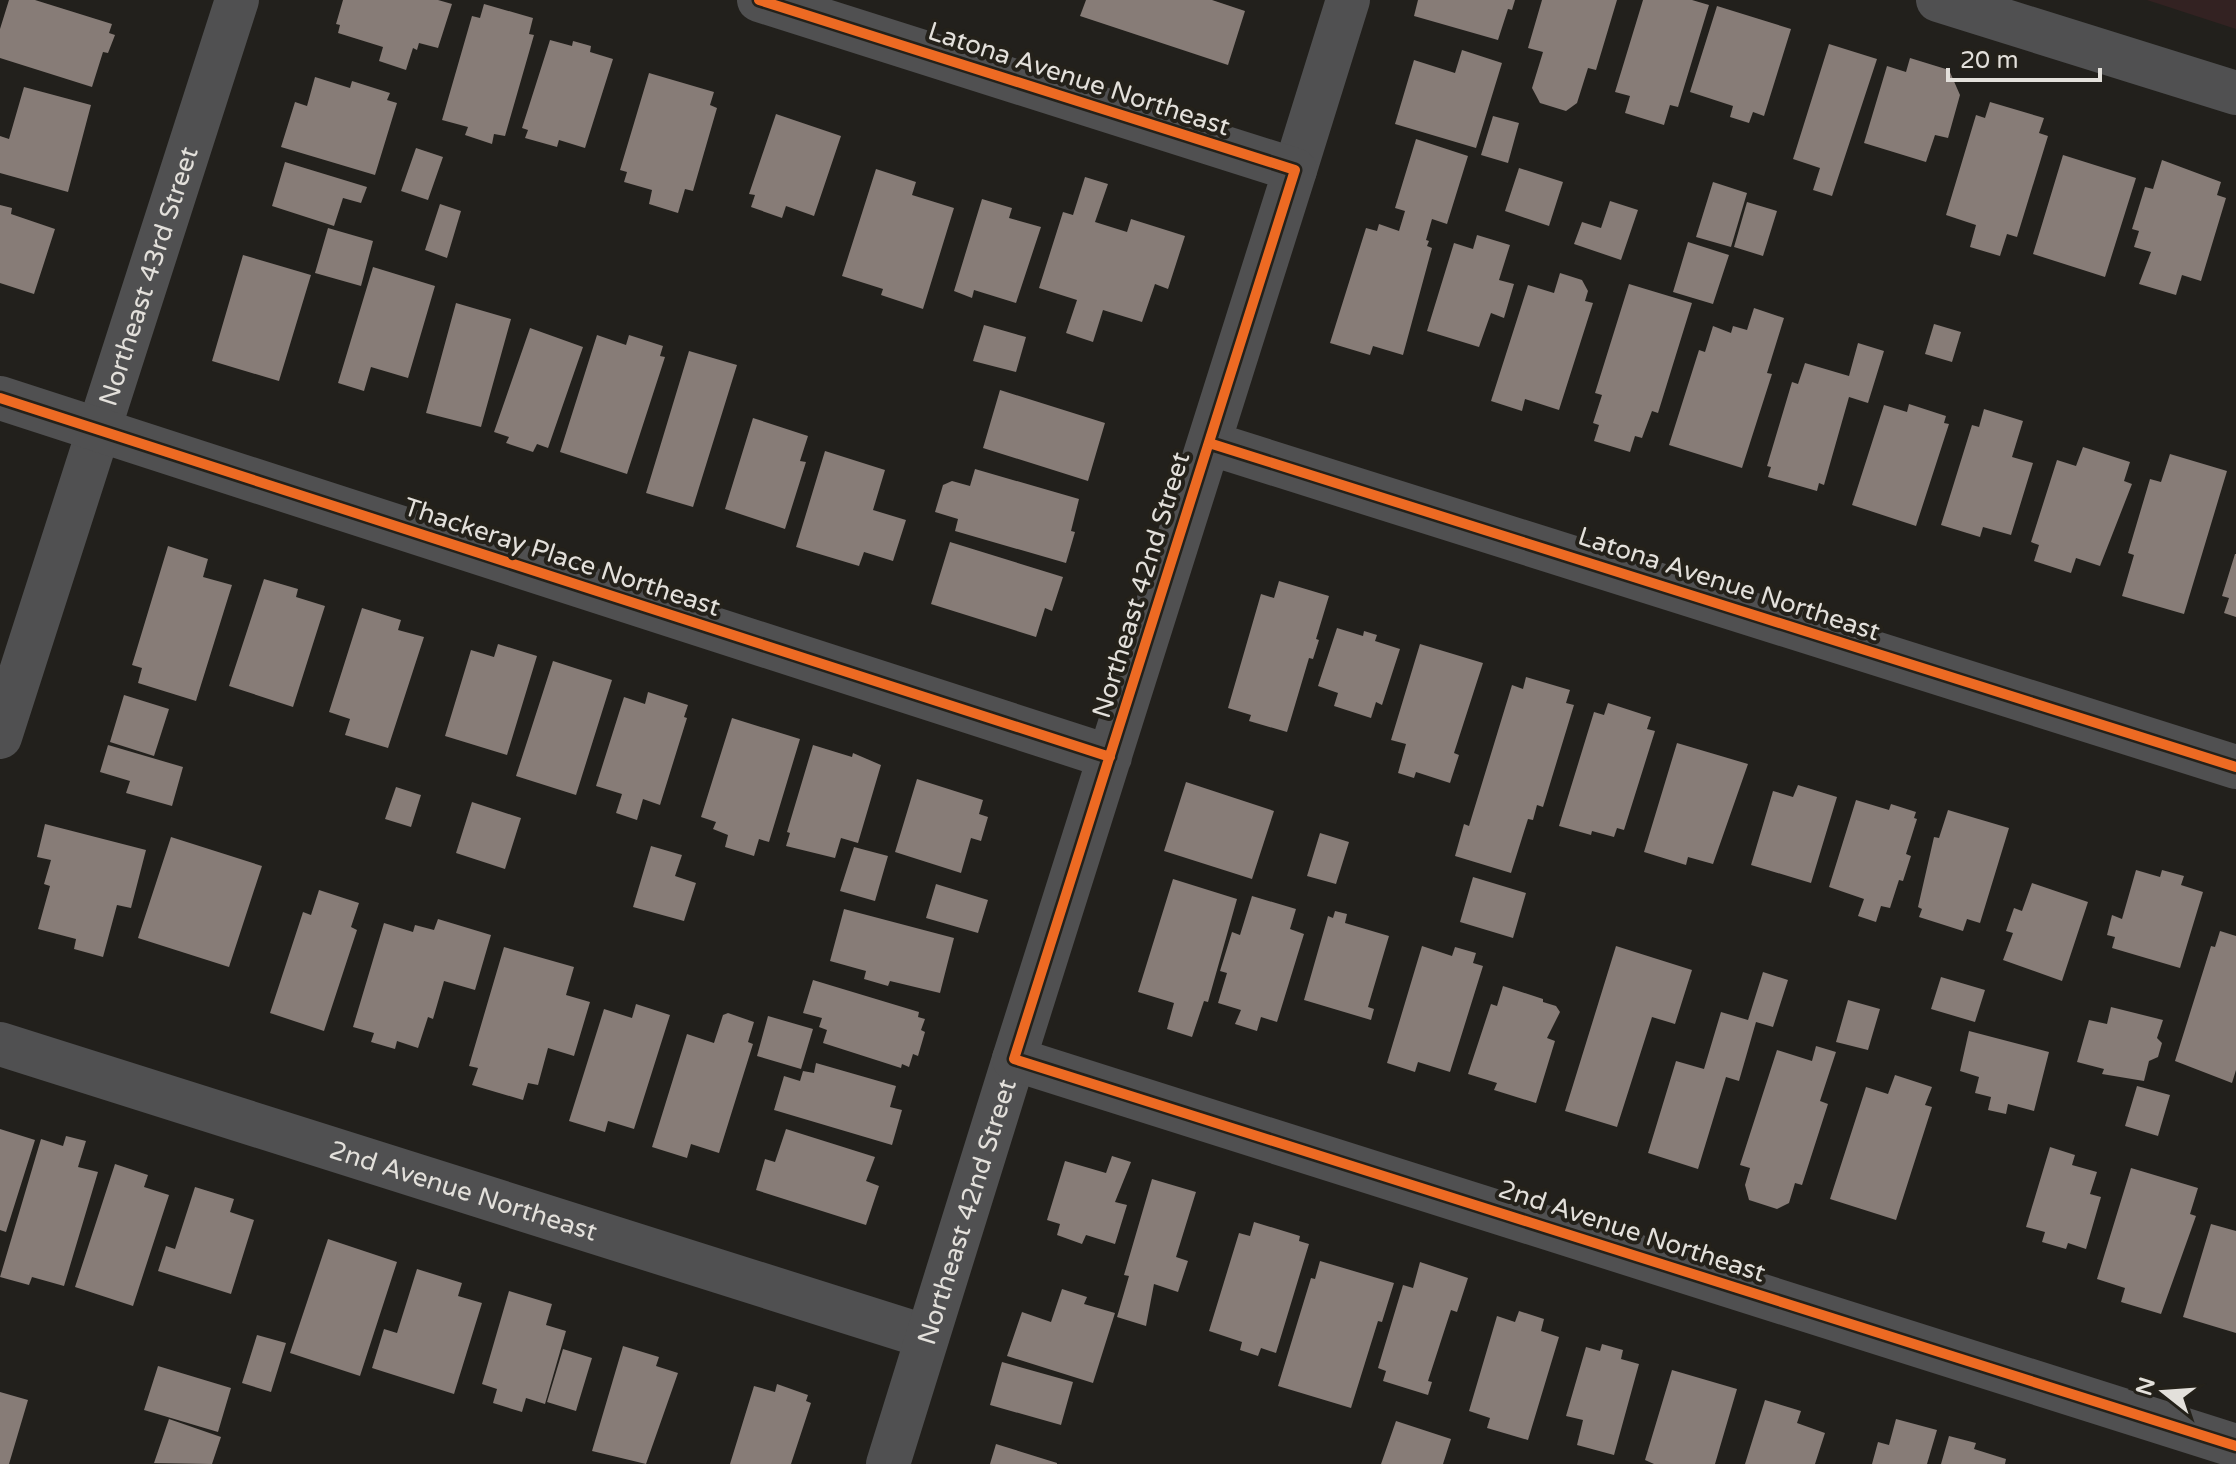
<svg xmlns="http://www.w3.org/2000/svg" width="2236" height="1464" viewBox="0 0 2236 1464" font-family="'Varela Round',sans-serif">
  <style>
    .education { fill: #322 }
    .building { fill: #877c77 }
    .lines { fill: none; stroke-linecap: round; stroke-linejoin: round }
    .minor { stroke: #505051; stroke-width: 44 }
    .tertiary { stroke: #505051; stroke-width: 44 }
    .cycleway-casing { stroke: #24211a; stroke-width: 15 }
    .cycleway { stroke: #ed6a23; stroke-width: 10 }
    .labels { text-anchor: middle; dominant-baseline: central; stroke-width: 8; stroke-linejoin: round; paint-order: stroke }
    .street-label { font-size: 26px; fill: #e3e0db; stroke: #24211a }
  </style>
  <rect width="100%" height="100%" fill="#22201c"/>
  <path class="education" d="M2147 0H2236V29Z"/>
  <path class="building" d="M9 0H35L112 24 109 33 115 35 108 53 103 52 92 87 0 58V29Z
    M343 0H438L452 4 438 48 419 43 417 50 413 48 406 70 379 61 383 47 338 33 340 25 336 24Z
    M1086 0H1212L1245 11 1228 65 1080 16Z
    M1418 0H1515L1512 10 1508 9 1498 40 1414 16Z
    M1542 0H1617L1596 70 1588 68 1577 103 1566 111 1540 103 1532 88 1543 52 1528 48Z
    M1643 0H1692L1709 5 1678 107 1670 105 1664 125 1625 113 1630 96 1615 92Z
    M484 4 533 18 529 34 534 35 505 136 494 134 492 144 465 135 468 127 442 120 472 16 480 18Z
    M1717 6 1791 29 1764 116 1753 112 1749 123 1730 117 1733 106 1690 92Z
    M550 40 572 46 573 41 591 46 590 52 613 59 585 148 559 140 557 147 525 138 528 130 522 128Z
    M1829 44 1877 59 1832 196 1813 190 1820 168 1793 159Z
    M1462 50 1502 63 1476 148 1395 124 1414 60 1455 73Z
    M1910 58 1949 70 1960 95 1948 138 1935 135 1926 162 1864 143 1887 66 1906 72Z
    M649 73 714 92 710 105 717 108 693 191 685 189 678 213 649 204 652 190 624 182 627 172 620 170Z
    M315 77 350 88 352 81 390 93 387 100 397 103 375 175 281 147 295 102 307 106Z
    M24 87 91 105 68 192 0 173V136L9 139Z
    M1990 102 2044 118 2039 133 2048 136 2017 237 2007 234 2000 256 1970 247 1976 225 1946 215 1976 115 1985 118Z
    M776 114 841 136 814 216 786 206 782 218 751 207 755 195 749 194Z
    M1493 116 1519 123 1508 163 1481 155Z
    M1416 139 1468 156 1447 224 1432 219 1426 240 1429 241 1427 246 1432 248 1403 355 1373 346 1370 355 1330 343 1366 228 1377 231 1379 224 1399 231 1405 211 1395 208Z
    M416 148 443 157 428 200 401 191Z
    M2063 155 2136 178 2105 277 2033 254Z
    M2162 160 2221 182 2217 195 2226 198 2201 281 2182 275 2176 295 2139 284 2151 252 2134 247 2139 231 2132 229 2145 187 2153 189Z
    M285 162 367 187 361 203 343 198 334 226 272 206Z
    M1519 168 1563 182 1549 226 1505 211Z
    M876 169 916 182 912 195 954 208 923 309 881 295 883 289 842 276Z
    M1085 177 1108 184 1095 222 1127 232 1131 219 1185 236 1168 289 1155 284 1142 322 1103 310 1093 342 1066 333 1077 300 1039 288 1063 212 1073 215Z
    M1713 182 1747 193 1731 247 1696 237Z
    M982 199 1012 208 1009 218 1041 227 1016 303 974 290 972 298 954 291Z
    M1610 201 1638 210 1621 260 1574 244 1582 222 1601 228Z
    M1747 202 1777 211 1763 256 1734 247Z
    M440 204 461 211 447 258 425 250Z
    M0 205 12 208 11 214 55 229 34 294 0 283Z
    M328 228 373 241 361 286 315 273Z
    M1477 235 1510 245 1499 280 1514 284 1504 318 1491 313 1479 347 1427 331 1454 243 1473 249Z
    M1688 242 1729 255 1713 304 1673 292Z
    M243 255 311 275 279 381 212 361Z
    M373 267 435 286 408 378 371 367 364 391 338 383Z
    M1560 273 1582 280 1588 291 1585 301 1593 303 1559 410 1525 399 1522 411 1491 401 1528 285 1554 293Z
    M1629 284 1692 303 1658 413 1652 411 1642 438 1635 436 1630 452 1594 441 1599 425 1593 423 1602 395 1595 393Z
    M456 303 511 319 481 427 426 413Z
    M1754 308 1784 318 1767 373 1772 374 1742 468 1669 445 1699 350 1705 352 1713 326 1731 333 1733 326 1747 330Z
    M1934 324 1961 332 1952 362 1925 354Z
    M984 325 1026 337 1016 372 973 361Z
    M530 328 583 347 548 448 537 444 533 452 506 443 509 437 494 432Z
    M597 335 626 345 629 335 663 346 660 356 665 357 627 474 560 452Z
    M1858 343 1884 351 1868 403 1849 397 1824 485 1819 483 1817 491 1768 477 1771 467 1767 466 1792 382 1798 384 1805 363 1849 376Z
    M689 351 737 365 693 507 646 493Z
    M1000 390 1105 423 1088 481 983 448Z
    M1909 404 1946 416 1944 423 1949 424 1916 526 1852 505 1884 405 1907 412Z
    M1984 409 2023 421 2012 457 2033 463 2011 535 1983 527 1980 537 1941 525 1972 425 1979 427Z
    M753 418 808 436 800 461 806 462 785 529 725 509Z
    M2083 447 2130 462 2124 481 2132 484 2100 566 2076 558 2071 573 2034 561 2039 545 2031 542 2057 460 2076 466Z
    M825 451 885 470 873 510 906 520 893 561 864 552 859 566 796 547Z
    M2170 454 2227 471 2184 614 2122 596 2134 555 2128 553 2150 479 2161 482Z
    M975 469 1079 499 1071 531 1075 532 1066 563 955 531 958 519 935 512 943 485 952 481 970 486Z
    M950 542 1063 577 1052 611 1045 608 1036 637 931 604Z
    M168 546 208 559 203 577 232 585 196 701 138 683 142 668 132 665Z
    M2235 554H2236V617L2224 613 2229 598 2222 596Z
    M264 579 298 589 296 597 325 606 293 707 229 686Z
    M1279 581 1329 596 1316 639 1319 640 1313 659 1309 658 1287 732 1249 721 1251 715 1228 708 1261 594 1274 598Z
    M362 608 401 620 398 630 424 637 388 748 345 735 350 719 329 712Z
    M1337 628 1363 636 1364 631 1377 635 1375 641 1400 649 1382 705 1376 702 1371 718 1334 706 1338 693 1318 686Z
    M498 644 537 656 507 755 445 736 471 650 494 657Z
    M1420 644 1483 663 1454 753 1459 755 1450 783 1416 772 1414 778 1398 773 1406 744 1391 740Z
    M553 661 612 680 576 795 516 776Z
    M1526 677 1570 690 1566 703 1574 705 1543 807 1537 805 1533 820 1528 819 1511 873 1455 856 1464 824 1469 826 1512 685 1523 689Z
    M648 692 688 705 684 717 687 718 660 805 643 799 637 820 616 813 622 794 596 786 624 697 645 704Z
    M124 695 169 709 154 756 110 742Z
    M1608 703 1651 717 1647 729 1655 731 1624 830 1617 828 1614 837 1592 831 1591 835 1559 826 1594 712 1604 715Z
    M732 718 800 739 769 842 759 839 754 856 725 847 728 835 713 829 716 822 701 817Z
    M1677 743 1748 764 1713 864 1688 857 1686 865 1644 852Z
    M108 745 183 767 172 806 126 793 130 781 100 772Z
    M813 745 852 757 853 753 881 765 858 843 841 838 835 858 786 846 790 833 787 832Z
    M917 779 983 800 979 814 988 817 981 841 971 838 961 873 895 852Z
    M1186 782 1274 811 1252 879 1164 851Z
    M1798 785 1837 797 1811 883 1751 865 1773 791 1793 797Z
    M396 787 421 795 411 827 385 819Z
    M1856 800 1889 810 1891 804 1916 812 1914 818 1917 819 1906 854 1911 856 1903 881 1899 880 1890 908 1881 906 1876 922 1858 916 1864 899 1829 887Z
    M472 802 521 818 505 869 456 853Z
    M1948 810 2009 828 1980 923 1967 919 1963 931 1919 917 1922 909 1918 907 1934 837 1939 838Z
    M45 824 146 850 131 908 117 905 103 957 74 949 76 939 38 929 50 886 44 884 51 860 37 857Z
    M1320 833 1349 842 1336 884 1307 876Z
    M171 837 262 866 229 967 138 938Z
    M651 846 682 855 675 876 696 883 684 921 633 907Z
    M854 847 888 856 875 901 840 891Z
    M2136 870 2160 877 2162 870 2184 876 2181 885 2203 892 2180 968 2112 948 2115 937 2107 935 2112 915 2122 919Z
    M1473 877 1526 893 1513 938 1460 922Z
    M1173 879 1237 899 1208 1002 1204 1001 1192 1037 1167 1029 1174 1003 1138 992Z
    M2032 883 2088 902 2062 981 2003 960 2013 933 2006 931 2014 908 2022 911Z
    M936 884 988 900 978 933 926 918Z
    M319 890 359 903 351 927 357 930 324 1031 270 1013 303 912 311 915Z
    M1252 896 1296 909 1290 929 1304 934 1277 1022 1261 1017 1257 1031 1235 1024 1241 1010 1218 1003 1227 973 1220 971 1232 932 1240 935Z
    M844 909 954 938 940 993 890 981 888 986 864 979 866 971 830 961Z
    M1335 911 1347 914 1345 923 1389 936 1368 1007 1374 1009 1371 1020 1304 1000 1328 916 1333 918Z
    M438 919 491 935 475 990 444 981 433 1019 428 1017 418 1048 397 1041 395 1049 371 1042 374 1033 353 1027 384 923 413 932 415 925 434 930Z
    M2220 931 2236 936V1070L2232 1083 2175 1061 2211 946 2215 947Z
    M1422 946 1452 956 1455 947 1476 953 1473 963 1483 966 1450 1072 1418 1062 1415 1072 1387 1063Z
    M1616 946 1692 970 1675 1024 1652 1017 1617 1127 1565 1111Z
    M504 947 574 967 566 995 590 1002 574 1056 548 1048 538 1085 528 1083 523 1100 472 1085 478 1068 469 1066Z
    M1763 972 1788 980 1773 1027 1756 1022 1739 1081 1726 1077 1698 1169 1648 1153 1676 1061 1704 1069 1721 1012 1748 1020Z
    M1941 977 1985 990 1975 1022 1931 1009Z
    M813 980 919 1012 918 1017 925 1019 921 1030 925 1032 918 1056 913 1054 909 1067 902 1064 901 1068 823 1043 827 1030 819 1027 822 1018 803 1013Z
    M1503 986 1543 999V1002L1556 1006 1560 1012 1547 1038 1555 1041 1536 1103 1494 1090 1497 1083 1468 1074 1491 1004 1497 1006Z
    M1848 1000 1880 1009 1868 1050 1836 1042Z
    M636 1004 670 1015 634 1129 608 1121 605 1132 569 1121 604 1009 632 1018Z
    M2111 1007 2163 1020 2157 1038 2162 1043 2158 1057 2149 1061 2144 1081 2102 1074 2104 1069 2077 1062 2089 1020 2107 1024Z
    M728 1013 754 1022 748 1042 753 1044 719 1153 691 1144 687 1158 652 1147 687 1034 714 1043 723 1015Z
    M768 1016 813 1029 801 1069 757 1056Z
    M1969 1031 2049 1052 2034 1111 2008 1104 2006 1114 1988 1110 1991 1097 1975 1093 1979 1077 1960 1071Z
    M1816 1046 1836 1052 1820 1101 1828 1104 1802 1185 1795 1183 1789 1203 1777 1209 1749 1200 1745 1185 1750 1168 1740 1165 1777 1050 1812 1061Z
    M816 1063 896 1086 890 1107 902 1110 892 1145 774 1110 784 1076 800 1081 803 1071 814 1073Z
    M1895 1075 1932 1087 1925 1105 1932 1107 1896 1220 1830 1199 1866 1087 1888 1094Z
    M2137 1086 2170 1095 2158 1136 2125 1126Z
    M0 1129 35 1140 6 1232 0 1230Z
    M786 1129 875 1157 866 1181 879 1186 866 1225 756 1190 765 1159 775 1162Z
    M66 1136 86 1141 78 1167 98 1172 64 1286 32 1277 29 1285 0 1277 41 1139 63 1146Z
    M2050 1147 2075 1155 2072 1165 2097 1172 2090 1194 2101 1197 2086 1249 2068 1243 2066 1249 2042 1242 2045 1232 2026 1227Z
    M1112 1156 1131 1162 1115 1202 1127 1205 1115 1244 1086 1235 1082 1244 1057 1235 1060 1224 1047 1220 1065 1161 1106 1173Z
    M115 1164 148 1175 144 1187 169 1195 133 1306 75 1287Z
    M2131 1168 2198 1188 2190 1214 2196 1216 2161 1314 2121 1302 2125 1288 2097 1279Z
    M1152 1179 1196 1192 1176 1257 1188 1261 1178 1292 1154 1284 1146 1326 1117 1317 1129 1276 1124 1275Z
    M195 1187 234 1199 230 1212 254 1220 231 1294 158 1271 166 1246 175 1249Z
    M1254 1222 1300 1236 1299 1241 1309 1244 1276 1353 1261 1348 1258 1356 1240 1350 1242 1342 1209 1331 1239 1233 1250 1236Z
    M2211 1224 2236 1231V1333L2183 1317Z
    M328 1239 397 1262 360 1376 290 1353Z
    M1320 1261 1394 1283 1382 1322 1378 1321 1351 1408 1278 1386 1311 1278 1315 1279Z
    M1420 1262 1468 1278 1457 1312 1451 1310 1428 1381 1432 1382 1428 1395 1383 1381 1386 1371 1378 1368 1403 1285 1413 1288Z
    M417 1269 462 1283 458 1296 482 1303 454 1394 372 1368 384 1329 397 1333Z
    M1062 1289 1087 1297 1084 1304 1115 1313 1093 1383 1007 1356 1022 1312 1051 1322Z
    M509 1291 552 1304 546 1325 566 1331 545 1404 526 1398 522 1412 493 1403 497 1389 482 1384Z
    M1519 1311 1544 1319 1541 1331 1559 1337 1528 1440 1487 1428 1490 1418 1469 1411 1497 1316 1515 1322Z
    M257 1335 286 1343 271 1392 242 1383Z
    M1602 1344 1623 1350 1621 1359 1639 1364 1614 1455 1577 1445 1583 1420 1566 1416 1586 1347 1600 1351Z
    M623 1346 659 1357 656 1366 678 1373 646 1464 592 1451Z
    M563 1349 592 1358 576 1411 547 1402Z
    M1002 1362 1073 1382 1061 1425 990 1405Z
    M158 1366 231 1388 218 1432 144 1410Z
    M1672 1370 1737 1389 1715 1464H1654L1645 1460Z
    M777 1384 808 1395 806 1401 811 1403 791 1464H730L754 1386 775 1392Z
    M0 1392 28 1400 9 1464H0Z
    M1765 1400 1801 1411 1797 1423 1825 1433 1815 1464H1745Z
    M169 1419 221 1437 212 1464 154 1463Z
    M1896 1419 1937 1430 1927 1464H1872L1878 1442 1889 1445Z
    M1396 1421 1451 1439 1443 1464H1381Z
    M1949 1436 1976 1443 1974 1449 2006 1459 2005 1464H1941Z
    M996 1444 1057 1463V1464H990Z"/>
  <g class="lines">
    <g class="minor">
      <path d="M1938 0 2236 93"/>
      <path d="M1295 170 1348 0"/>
      <path id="s1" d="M0 737 237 0"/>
      <path id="s2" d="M0 1044 927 1337"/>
      <path id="s3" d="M888 1464 1014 1059"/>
    </g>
    <path class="tertiary" d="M759 0 1295 170 1014 1059 2236 1446
      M0 398 1110 757
      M1209 443 2236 767"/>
    <g class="cycleway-casing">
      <path id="cycleway" d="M759 0 1295 170 1014 1059 2236 1446
        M0 398 1110 757
        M1209 443 2236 767"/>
    </g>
    <use href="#cycleway" class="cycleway"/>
  </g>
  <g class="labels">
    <g class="street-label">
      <text transform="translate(1079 79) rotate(18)">Latona Avenue Northeast</text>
      <text stroke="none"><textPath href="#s1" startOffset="484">Northeast 43rd Street</textPath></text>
      <text transform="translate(562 557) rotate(18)">Thackeray Place Northeast</text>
      <text transform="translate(1729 584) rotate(18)">Latona Avenue Northeast</text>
      <text transform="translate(1141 585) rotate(-73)">Northeast 42nd Street</text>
      <text stroke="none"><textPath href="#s2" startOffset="486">2nd Avenue Northeast</textPath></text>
      <text stroke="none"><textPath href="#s3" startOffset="264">Northeast 42nd Street</textPath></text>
      <text transform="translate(1632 1231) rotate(18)">2nd Avenue Northeast</text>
    </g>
  </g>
  <g transform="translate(2164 1392) rotate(287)" stroke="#24211a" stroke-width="6" paint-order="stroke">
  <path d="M0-6L14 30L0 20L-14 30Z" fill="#e3e0db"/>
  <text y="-12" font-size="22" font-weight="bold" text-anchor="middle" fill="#e3e0db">N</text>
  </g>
  <path d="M1948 68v12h152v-12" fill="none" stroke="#e3e0db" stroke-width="4"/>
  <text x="1960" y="68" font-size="24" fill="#e3e0db" stroke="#24211a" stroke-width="6" paint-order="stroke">20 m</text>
</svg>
